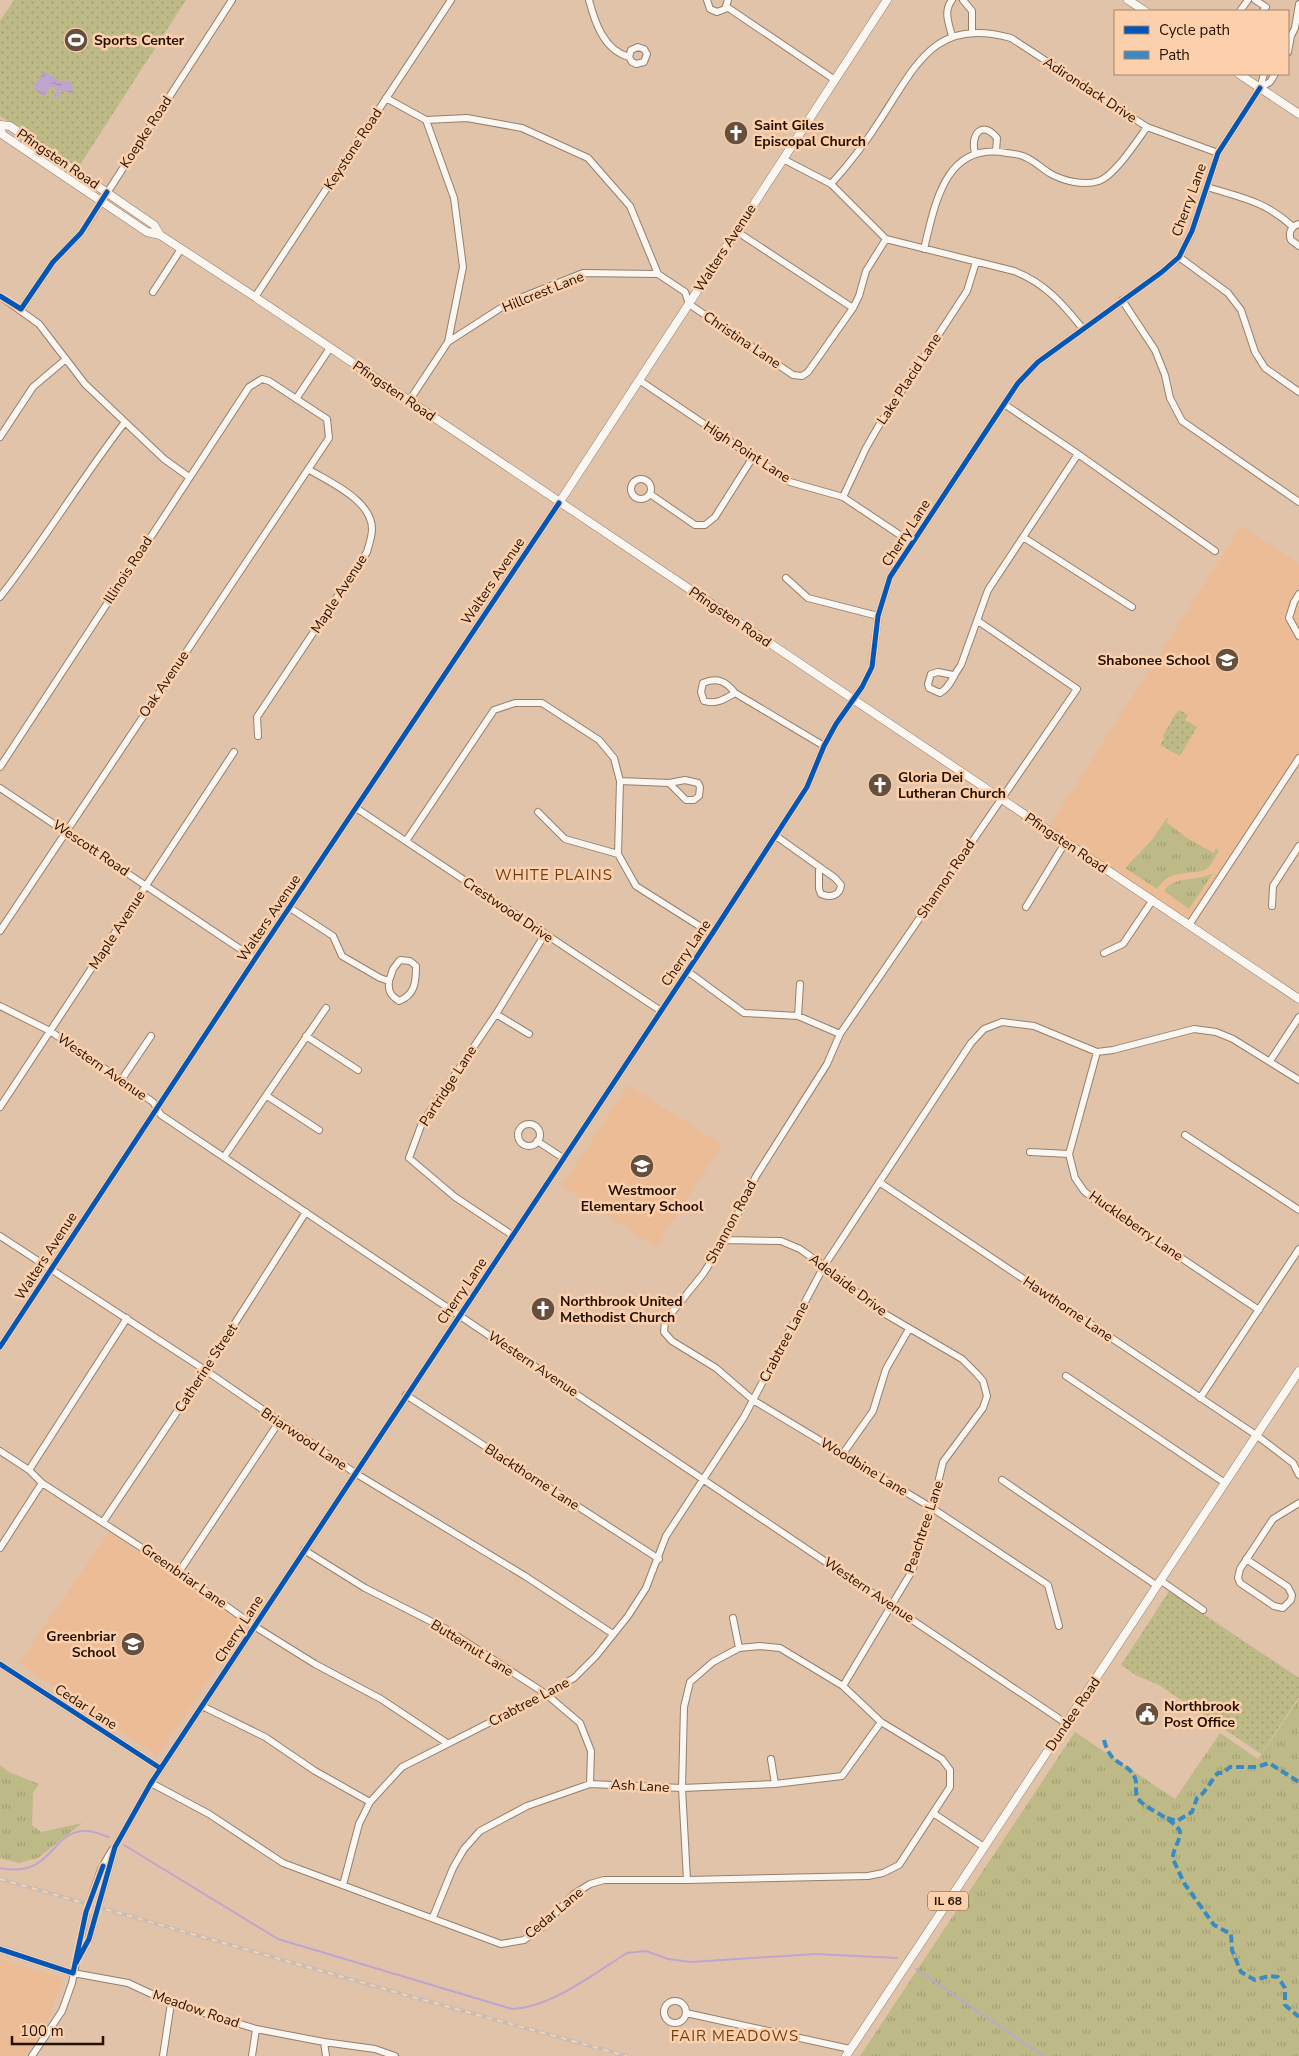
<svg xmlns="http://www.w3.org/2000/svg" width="1299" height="2056" viewBox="0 0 1299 2056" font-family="'Nunito Sans',sans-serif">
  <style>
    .built { fill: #ebbc96 }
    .grass { fill: url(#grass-tufts) }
    .park { fill: url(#park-dots) }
    .water { fill: url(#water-ripples) }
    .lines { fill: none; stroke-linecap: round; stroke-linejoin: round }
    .stream { stroke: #bfa5ce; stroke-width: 2 }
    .minor-casing { stroke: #957f6b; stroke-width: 8 }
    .major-casing { stroke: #957f6b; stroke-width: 9 }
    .minor { stroke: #faf6f2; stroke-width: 6 }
    .major { stroke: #faf6f2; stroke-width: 8 }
    .rail-casing { stroke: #c7beb7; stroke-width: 4 }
    .rail { stroke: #fcd0ac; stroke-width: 2; stroke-dasharray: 5.5; stroke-linecap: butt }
    .quiet { stroke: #3a8ac4; stroke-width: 4; stroke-dasharray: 8 4; stroke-linecap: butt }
    .cycleway-casing { stroke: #fcd0ac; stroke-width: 8 }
    .cycleway { stroke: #0057b8; stroke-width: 5 }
    .labels { text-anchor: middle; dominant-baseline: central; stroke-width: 5; stroke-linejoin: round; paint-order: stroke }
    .shield { fill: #fcd0ac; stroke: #654a34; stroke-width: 1 }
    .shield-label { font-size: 12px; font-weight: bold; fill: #241001 }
    .poi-label { font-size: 14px; font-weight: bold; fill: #241001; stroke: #fcd0ac; text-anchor: start }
    .street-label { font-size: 14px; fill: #241001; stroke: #fcd0ac }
    .neighbourhood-label { font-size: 15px; letter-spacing: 1px; fill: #6d3f12; stroke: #fcd0ac }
  </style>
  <defs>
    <pattern id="grass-tufts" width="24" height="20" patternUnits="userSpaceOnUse" patternTransform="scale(1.25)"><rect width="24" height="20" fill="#beba87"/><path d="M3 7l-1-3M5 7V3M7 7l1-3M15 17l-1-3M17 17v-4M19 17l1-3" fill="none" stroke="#a39f73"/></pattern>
    <pattern id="park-dots" width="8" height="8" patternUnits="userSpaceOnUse" patternTransform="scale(1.25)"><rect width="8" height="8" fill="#beba87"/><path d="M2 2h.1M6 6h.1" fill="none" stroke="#a39f73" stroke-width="1.8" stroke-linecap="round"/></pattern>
    <pattern id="water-ripples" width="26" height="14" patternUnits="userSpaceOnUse" patternTransform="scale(1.25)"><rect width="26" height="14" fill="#bfa5ce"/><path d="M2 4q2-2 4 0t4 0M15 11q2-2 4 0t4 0" fill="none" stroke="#a48daf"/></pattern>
  </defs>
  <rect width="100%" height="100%" fill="#e1c3aa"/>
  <path class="built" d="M1241 526 1299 563V758L1189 925 1047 830Z
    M628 1085 722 1145 656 1247 562 1186Z
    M109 1532 246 1625 157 1756 19 1663Z
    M0 1959 64 1978 44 2030 25 2056H0Z"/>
  <path class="grass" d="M1167 818H1169L1166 822 1187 838 1212 852 1214 853 1216 848 1219 851 1209 867 1205 870C1185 876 1171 868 1157 889L1125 868 1151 841Z
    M1213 873 1189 909 1164 891C1175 875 1197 882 1213 873Z
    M1299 1699V2056H860L1075 1732 1175 1799 1220 1733 1258 1759Z
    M0 1765 9 1772 39 1784 33 1793 32 1825 41 1832 82 1823 38 1858 19 1863 0 1858Z"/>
  <path class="park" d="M14 0H186L78 168 0 116V21Z
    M1180 710 1188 715 1185 720 1197 727 1180 756 1160 745 1164 738 1163 736 1176 713Z
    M1169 1591 1299 1678V1697L1261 1754 1159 1685 1137 1676 1121 1665Z"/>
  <path class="water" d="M44 71 61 82 70 81 74 93 59 91 60 96 56 99 54 96 57 90 50 86 45 97 33 88Z"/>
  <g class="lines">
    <path class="stream" d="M124 1845 278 1939 512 2009C550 2008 595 1973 627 1953L646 1951 668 1959 691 1962 816 1954 897 1958
      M0 1868C54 1879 50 1829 87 1831 94 1831 102 1835 109 1837
      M916 1969 1043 2056"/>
    <g class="minor-casing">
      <path id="minor" d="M589 0C595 23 604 50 629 57L632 62 636 64 644 62 647 54 644 49 638 47 631 50 629 57
        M707 0 710 9 717 12 725 9 728 0
        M952 0C943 11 949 24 952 36
        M963 0 972 11V32
        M1255 0 1266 7 1263 11
        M727 7 835 80
        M1240 11 1248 0
        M1291 36 1295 28 1299 4
        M1288 52 1291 36 1289 38
        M1260 88 1270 82 1275 74
        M386 98 426 120 467 118 522 128 588 158 630 206 658 274 685 292 689 304 793 375 802 376 808 372 853 308 859 296 866 271 886 239
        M426 120 454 198 463 267 448 342
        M975 153C970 135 982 119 997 138L996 151
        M783 159 831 184 886 239 1014 271C1045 283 1063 304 1083 329
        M831 184C850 163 867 141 882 117 917 63 936 17 1011 38L1147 127 1218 153
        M1207 187C1242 198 1265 201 1293 227
        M1299 224C1291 226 1288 233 1291 240L1299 246
        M736 231 853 308
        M924 249C935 204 945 141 1007 153 1013 154 1020 154 1025 157 1035 161 1042 169 1051 174 1064 181 1084 186 1099 181 1115 175 1137 141 1147 127
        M1179 257 1228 293 1241 310 1255 352 1265 368 1299 392
        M153 292 181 249
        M0 296 39 324 85 384 164 459 189 477
        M255 297 451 0
        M1122 300 1155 350 1165 375 1170 398 1182 421 1299 502
        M21 309 53 262 81 233 232 0
        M639 380 790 482 843 497 912 543
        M296 399 330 348
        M409 401 448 342 510 302 583 273 658 274
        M1004 404 1078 454 1215 551
        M0 437 33 387 66 359
        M631 489a10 10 0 1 1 20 0a10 10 0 1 1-20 0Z
        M650 494 695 525H705L715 517 753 457
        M843 497 866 448 878 427 967 291 976 262
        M1023 537 1132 607
        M786 578 808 598 878 616
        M1299 594 1294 602 1289 618 1299 636
        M0 597C44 541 81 479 125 422
        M978 621 1077 689 840 1034 827 1064 756 1176 725 1240 703 1274 665 1321 664 1332 672 1341 716 1368 753 1400 932 1508 1048 1585 1059 1626
        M953 675 938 672 931 674 928 684 929 688 940 693C950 688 954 674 961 665L988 590 1078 454
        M735 693C725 699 716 705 704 701L701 692 703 683C717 677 726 681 735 693L824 746
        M258 736 257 717 367 552C369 544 372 537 372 529 372 500 329 482 308 469
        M0 767 249 387 262 379 269 381 327 419 329 438 0 931
        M620 781 669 783 686 800H694L699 796 700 787 698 783 685 780 669 783
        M0 788 255 959
        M356 808 661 1011
        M538 812 565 839 618 854
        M776 836 835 878 841 885C840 896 830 898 821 894L819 889V867
        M406 841 494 710 515 703H542L599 740 614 758 620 781 618 854 636 886 712 934
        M1272 906 1273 886 1299 846
        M1026 907 1065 843
        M290 908 333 936 342 956 380 978 389 981C388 991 390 995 399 1001 415 995 416 982 416 966L410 961 400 960 393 969 389 981
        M1189 925 1299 758
        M1104 953 1123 944 1152 901
        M687 971 744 1013 798 1016 840 1034
        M0 1006 50 1031 153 1102 161 1115 1067 1724
        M496 1014 529 1034
        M798 1016 800 984
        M306 1036 358 1070
        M1097 1052 1069 1154 1075 1178 1084 1191 1096 1201 1259 1310
        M1270 1061 1299 1017
        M122 1079 151 1036
        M267 1096 319 1130
        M0 1107 234 752
        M518 1135a11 11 0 1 1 22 0a11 11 0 1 1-22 0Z
        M1185 1135 1299 1210
        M537 1141 563 1158
        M1030 1152 1069 1154
        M224 1157 326 1008
        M879 1182 1256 1435 1293 1463 1299 1475
        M512 1235 455 1197 409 1158 422 1123 496 1014 545 934
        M0 1236 205 1370 355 1473 525 1576 613 1634
        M725 1240 781 1241 800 1249 824 1266 880 1311 962 1359 977 1374 983 1381 987 1396 983 1408 943 1462 932 1508 912 1571 843 1686
        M0 1347 255 959 559 503
        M1066 1376 1225 1483
        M406 1395 659 1559
        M1200 1398 1299 1249
        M0 1451 29 1470 42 1483 179 1572 254 1626 315 1664 381 1699 447 1743
        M842 1455 873 1411 886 1369 909 1329
        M29 1470 127 1318
        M1002 1480 1156 1585
        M103 1522 205 1370 306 1212
        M0 1548 42 1483
        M304 1550 365 1588 446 1629 546 1694 580 1723 591 1751 590 1784
        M1246 1559 1288 1587 1292 1595 1291 1600 1283 1608 1274 1606 1240 1583 1238 1578 1240 1569 1273 1519 1299 1503
        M179 1572 279 1422
        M1160 1580 1203 1610
        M733 1618 739 1648
        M0 1664 160 1768
        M202 1706 265 1737 315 1771 370 1802
        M771 1759 775 1784
        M151 1783 209 1814 283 1863 501 1944 524 1940 543 1926 574 1894 590 1884 604 1880H687L868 1876 883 1873 899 1865 933 1813
        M687 1880 682 1788 684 1707 690 1682 713 1662 739 1648 760 1646 780 1648 843 1686 881 1722 942 1759 950 1770V1787L933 1813 984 1847
        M343 1885 359 1824 370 1802 402 1767 546 1694 574 1678 596 1656 628 1616 646 1588 666 1536 744 1417 824 1266 971 1043 984 1029 1002 1022 1034 1026 1097 1052 1113 1050 1194 1029 1216 1032 1233 1039 1299 1080
        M90 1901 101 1869 112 1850
        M99 1904 115 1847 151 1783 712 934 807 787 824 746 836 724 862 687 872 667 878 616 890 577 1004 404 1018 383 1038 362 1162 272 1179 257 1192 231 1218 153 1260 88 1264 74
        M433 1917 453 1868 464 1849 480 1831 527 1806 590 1784 682 1788 775 1784 842 1776 881 1722
        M0 1949 73 1973 128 1983 171 2003 256 2029 324 2042 375 2049 395 2056
        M79 1957 89 1939 96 1914
        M664 2012a11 11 0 1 1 22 0a11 11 0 1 1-22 0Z
        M686 2013 850 2049
        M324 2042 326 2056
        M32 2056 62 2011 72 1983 86 1912
        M163 2056 171 2003
        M252 2056 256 2029"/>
    </g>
    <g class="major-casing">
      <path id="major" d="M1128 0 1145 11
        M1239 74 1299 114
        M0 125 10 126 154 225 160 235
        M0 129 3 135 147 232 160 235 255 297 1299 999
        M559 503 887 0
        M846 2056 1299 1371"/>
    </g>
    <use href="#minor" class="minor"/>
    <use href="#major" class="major"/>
    <g class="rail-casing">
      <path id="rail" d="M0 1879 409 1996 627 2056"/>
    </g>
    <use href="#rail" class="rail"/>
    <path class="quiet" d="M1104 1740C1111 1768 1127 1760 1135 1778 1138 1786 1133 1793 1140 1801 1150 1811 1172 1818 1180 1831 1181 1841 1172 1849 1173 1859L1184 1883 1214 1925 1231 1934 1232 1950 1241 1972 1255 1980 1269 1976 1278 1977 1285 1988V2005L1299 2017
      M1167 1818 1177 1821 1192 1812 1197 1798C1205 1794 1211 1780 1218 1773H1223L1230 1767H1257L1269 1763 1299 1782"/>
    <g class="cycleway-casing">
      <path id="cycleway" d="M0 296 21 309 53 262 81 233 107 192
        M0 1347 255 959 559 503
        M0 1664 160 1768
        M0 1949 73 1973 86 1912 103 1866
        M76 1963 89 1939 115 1847 151 1783 712 934 807 787 824 746 836 724 862 687 872 667 878 616 890 577 1004 404 1018 383 1038 362 1162 272 1179 257 1192 231 1218 153 1260 88"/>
    </g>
    <use href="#cycleway" class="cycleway"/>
  </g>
  <defs>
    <g id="stadium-disc" transform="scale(1.25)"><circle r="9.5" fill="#664f3c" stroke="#fcd0ac"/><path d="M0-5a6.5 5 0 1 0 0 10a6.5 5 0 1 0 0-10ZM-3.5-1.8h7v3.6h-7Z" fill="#fff"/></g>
    <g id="church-disc" transform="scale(1.25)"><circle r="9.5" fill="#664f3c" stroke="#fcd0ac"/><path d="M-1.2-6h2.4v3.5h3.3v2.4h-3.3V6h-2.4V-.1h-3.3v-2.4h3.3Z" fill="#fff"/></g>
    <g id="school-disc" transform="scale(1.25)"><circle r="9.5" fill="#664f3c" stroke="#fcd0ac"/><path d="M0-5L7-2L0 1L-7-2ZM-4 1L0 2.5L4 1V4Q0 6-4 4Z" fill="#fff"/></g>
    <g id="civic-disc" transform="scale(1.25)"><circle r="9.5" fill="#664f3c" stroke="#fcd0ac"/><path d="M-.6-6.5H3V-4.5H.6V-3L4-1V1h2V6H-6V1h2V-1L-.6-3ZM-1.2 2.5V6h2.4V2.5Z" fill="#fff"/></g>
  </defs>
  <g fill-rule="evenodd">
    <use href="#stadium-disc" x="76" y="40"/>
    <use href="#church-disc" x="736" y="133"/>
    <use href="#school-disc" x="1227" y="660"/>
    <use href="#church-disc" x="880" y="785"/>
    <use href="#school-disc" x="642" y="1166"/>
    <use href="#church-disc" x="543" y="1309"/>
    <use href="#school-disc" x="133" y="1644"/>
    <use href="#civic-disc" x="1147" y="1714"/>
  </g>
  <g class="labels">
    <rect class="shield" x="928" y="1891.5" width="40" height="19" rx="4"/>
    <g class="shield-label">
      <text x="948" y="1901">IL 68</text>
    </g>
    <g class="poi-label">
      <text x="94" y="40">Sports Center</text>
      <text x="754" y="125">Saint Giles<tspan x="754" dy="16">Episcopal Church</tspan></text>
      <text x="1210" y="660" text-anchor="end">Shabonee School</text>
      <text x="898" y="777">Gloria Dei<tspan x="898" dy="16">Lutheran Church</tspan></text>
      <text x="642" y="1190" text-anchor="middle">Westmoor<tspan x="642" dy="16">Elementary School</tspan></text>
      <text x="560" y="1301">Northbrook United<tspan x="560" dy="16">Methodist Church</tspan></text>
      <text x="116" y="1636" text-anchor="end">Greenbriar<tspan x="116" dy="16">School</tspan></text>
      <text x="1164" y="1706">Northbrook<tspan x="1164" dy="16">Post Office</tspan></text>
    </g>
    <g class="street-label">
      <text transform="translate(1090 90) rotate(33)">Adirondack Drive</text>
      <text transform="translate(146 132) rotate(-57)">Koepke Road</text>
      <text transform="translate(353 149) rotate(-57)">Keystone Road</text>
      <text transform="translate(58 159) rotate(34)">Pfingsten Road</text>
      <text transform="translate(1189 200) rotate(-70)">Cherry Lane</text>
      <text transform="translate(725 248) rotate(-57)">Walters Avenue</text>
      <text transform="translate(543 292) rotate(-22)">Hillcrest Lane</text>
      <text transform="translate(742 340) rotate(34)">Christina Lane</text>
      <text transform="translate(909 379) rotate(-57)">Lake Placid Lane</text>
      <text transform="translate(394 391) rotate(34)">Pfingsten Road</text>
      <text transform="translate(747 452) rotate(33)">High Point Lane</text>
      <text transform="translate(906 533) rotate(-57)">Cherry Lane</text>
      <text transform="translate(128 570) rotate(-57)">Illinois Road</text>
      <text transform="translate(493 581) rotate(-56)">Walters Avenue</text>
      <text transform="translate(339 594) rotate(-57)">Maple Avenue</text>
      <text transform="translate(730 617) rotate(34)">Pfingsten Road</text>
      <text transform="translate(164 684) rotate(-56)">Oak Avenue</text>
      <text transform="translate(1066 843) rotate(34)">Pfingsten Road</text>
      <text transform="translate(91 848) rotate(34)">Wescott Road</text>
      <text transform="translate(946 879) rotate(-56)">Shannon Road</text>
      <text transform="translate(508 910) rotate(34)">Crestwood Drive</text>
      <text transform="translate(269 918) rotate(-56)">Walters Avenue</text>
      <text transform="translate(117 930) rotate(-57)">Maple Avenue</text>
      <text transform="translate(686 953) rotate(-56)">Cherry Lane</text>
      <text transform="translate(102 1067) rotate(35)">Western Avenue</text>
      <text transform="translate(448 1086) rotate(-57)">Partridge Lane</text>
      <text transform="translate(731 1222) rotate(-62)">Shannon Road</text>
      <text transform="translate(1136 1226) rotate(35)">Huckleberry Lane</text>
      <text transform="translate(46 1256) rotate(-57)">Walters Avenue</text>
      <text transform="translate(848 1285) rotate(37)">Adelaide Drive</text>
      <text transform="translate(462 1291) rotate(-56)">Cherry Lane</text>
      <text transform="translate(1068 1309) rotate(34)">Hawthorne Lane</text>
      <text transform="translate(784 1342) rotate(-62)">Crabtree Lane</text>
      <text transform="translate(533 1364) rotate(34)">Western Avenue</text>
      <text transform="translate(206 1368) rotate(-57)">Catherine Street</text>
      <text transform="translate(304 1439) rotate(34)">Briarwood Lane</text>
      <text transform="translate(864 1467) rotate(31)">Woodbine Lane</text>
      <text transform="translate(532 1477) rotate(33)">Blackthorne Lane</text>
      <text transform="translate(924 1527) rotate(-72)">Peachtree Lane</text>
      <text transform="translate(184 1576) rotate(35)">Greenbriar Lane</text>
      <text transform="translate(869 1590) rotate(34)">Western Avenue</text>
      <text transform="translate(239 1629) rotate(-57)">Cherry Lane</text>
      <text transform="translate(472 1648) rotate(32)">Butternut Lane</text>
      <text transform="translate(529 1702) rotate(-28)">Crabtree Lane</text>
      <text transform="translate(86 1707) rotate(33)">Cedar Lane</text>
      <text transform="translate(1073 1714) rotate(-56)">Dundee Road</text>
      <text transform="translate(640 1786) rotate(3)">Ash Lane</text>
      <text transform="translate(554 1913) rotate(-40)">Cedar Lane</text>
      <text transform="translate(196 2009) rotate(19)">Meadow Road</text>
    </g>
    <g class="neighbourhood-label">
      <text x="554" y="875">WHITE PLAINS</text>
      <text x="735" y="2036">FAIR MEADOWS</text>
    </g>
  </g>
  <rect x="1114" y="10" width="175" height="65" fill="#fcd0ac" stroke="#a68368"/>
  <rect x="1124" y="26" width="25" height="8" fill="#0057b8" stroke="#a68368"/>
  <text x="1159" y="35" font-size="15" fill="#241001">Cycle path</text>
  <rect x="1124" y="51" width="25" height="8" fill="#3a8ac4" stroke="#a68368"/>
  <text x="1159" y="60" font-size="15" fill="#241001">Path</text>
  <path d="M12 2036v8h91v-8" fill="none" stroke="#241001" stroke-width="2.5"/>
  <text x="20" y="2036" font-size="15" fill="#241001" stroke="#fcd0ac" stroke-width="4" paint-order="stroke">100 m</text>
</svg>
